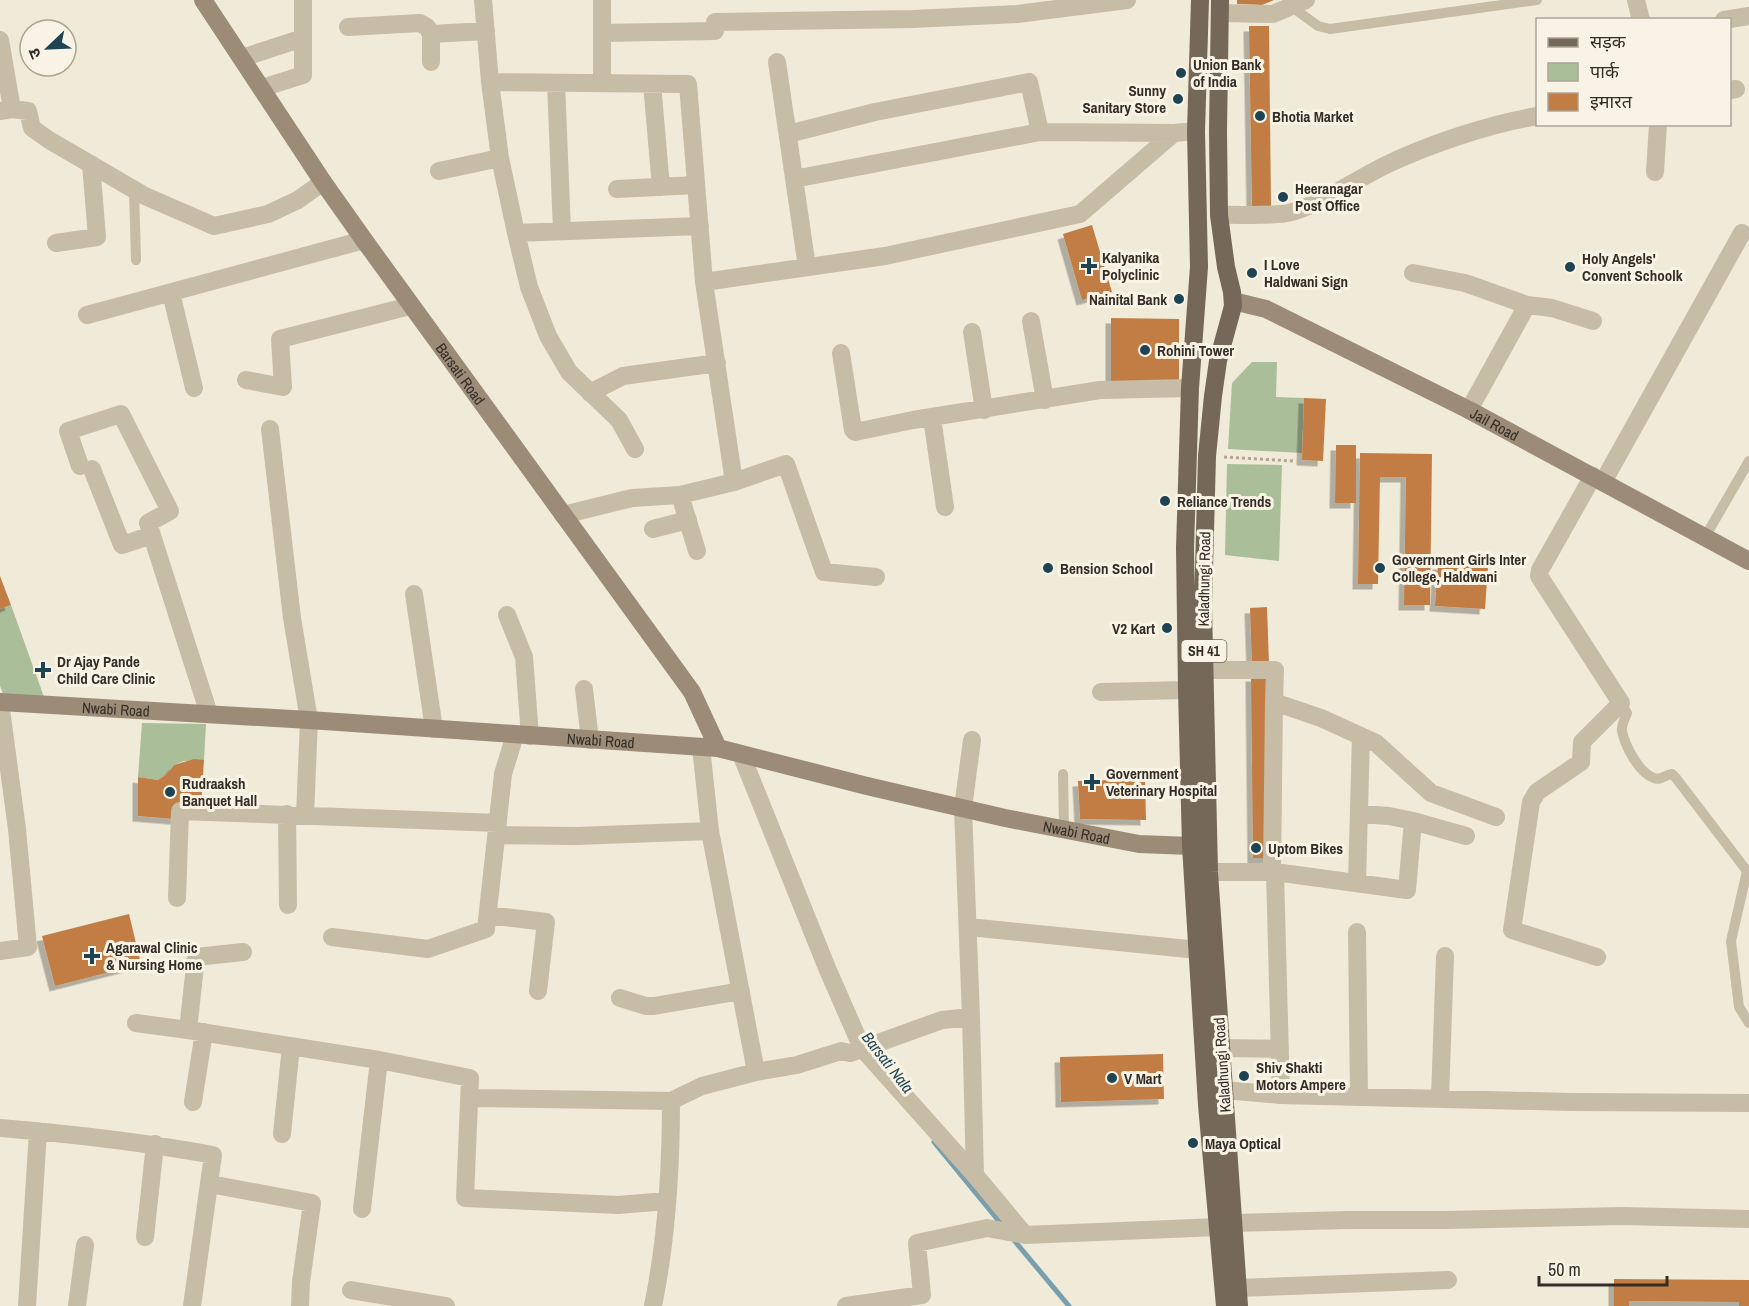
<svg xmlns="http://www.w3.org/2000/svg" width="1749" height="1306" viewBox="0 0 1749 1306" font-family="'Archivo Narrow','Noto Sans Devanagari',sans-serif">
  <style>
    .green { fill: #aabe99 }
    .lines { fill: none; stroke-linecap: round; stroke-linejoin: round }
    .stream { stroke: #799fac; stroke-width: 5 }
    .building { fill: #c27d45; filter: url(#shadow) }
    .path { stroke: #b3a690; stroke-width: 3; stroke-dasharray: 3 3; stroke-linecap: butt }
    .lane { stroke: #c7bca5; stroke-width: 10 }
    .street { stroke: #c7bca5; stroke-width: 18 }
    .secondary { stroke: #9b8b77; stroke-width: 18 }
    .primary { stroke: #756858; stroke-width: 18 }
    .poi-dot { fill: #1e4453; stroke: #f8f3e5; stroke-width: 2 }
    .labels { text-anchor: middle; dominant-baseline: central; stroke-width: 6; stroke-linejoin: round; paint-order: stroke }
    .shield { fill: #f8f3e5; stroke: #6f685f; stroke-width: 1.5 }
    .shield-label { font-size: 14px; font-weight: bold; fill: #342d26 }
    .poi-label { font-size: 15px; font-weight: bold; fill: #342d26; stroke: #f8f3e5; text-anchor: start }
    .street-label { font-size: 15px; fill: #342d26; stroke: #f8f3e5 }
    .water-label { font-size: 16px; font-style: italic; fill: #1e4453; stroke: #f8f3e5 }
  </style>
  <defs>
    <filter id="shadow"><feDropShadow dx="-5.5" dy="5.5" stdDeviation="0" flood-color="#0004"/></filter>
  </defs>
  <rect width="100%" height="100%" fill="#f0ead9"/>
  <path class="green" d="M1252 362H1277L1276 397 1304 398 1302 453 1228 449 1232 383Z
    M1227 464 1282 465 1279 561 1225 555Z
    M11 605 44 697 4 696 0 686V609Z
    M142 723 206 724 204 760 184 761 174 765 167 774 158 780 138 777Z"/>
  <g class="lines">
    <path class="stream" d="M934 1142 1002 1225
      M1013 1239 1069 1306"/>
  </g>
  <path class="building" d="M1237 0H1274L1262 5 1237 4Z
    M1249 26H1269L1271 206H1252Z
    M1092 225 1112 292 1082 300 1063 234Z
    M1111 318 1179 319V382H1111Z
    M1304 398 1326 399 1323 461 1302 460Z
    M1336 445H1356V503H1335Z
    M1360 453 1432 454 1430 605H1404L1406 477H1380L1378 584H1358Z
    M1438 564 1488 567 1485 609 1435 606Z
    M0 576 11 605 0 609Z
    M1267 607 1269 664H1252L1250 608Z
    M1251 676H1268L1269 858H1253Z
    M194 759 204 760 201 806 175 819 138 816V777L158 780 167 774 174 765Z
    M1145 779 1146 820 1080 819 1078 781Z
    M129 914 141 964 55 986 42 936Z
    M1163 1054 1164 1099 1061 1102 1060 1057Z
    M1614 1279 1749 1280V1306H1739V1302L1629 1301V1306H1614Z"/>
  <g class="lines">
    <path class="path" d="M1224 457 1293 461"/>
    <path class="lane" d="M1292 7 1318 26 1330 29 1537 0
      M134 189 136 260
      M1705 537 1749 461
      M1621 703 1627 713C1625 719 1621 725 1622 731 1625 746 1639 773 1654 778 1660 781 1665 775 1672 774L1676 778 1747 871 1731 941 1739 1007 1749 1023
      M1063 774 1064 829"/>
    <path class="street" d="M1636 0 1641 20
      M1220 13 1273 14 1306 0
      M1724 20 1749 16
      M348 27 420 23 427 27 431 34 486 31
      M602 33 715 31V22L913 19 1017 14 1127 0
      M431 34V62
      M0 40 12 109
      M242 58 303 38V0
      M777 62 807 267
      M490 82 688 84 704 282
      M556 83 562 231
      M602 83V0
      M652 84 661 187
      M262 88 303 75V38
      M1730 90 1736 89
      M0 111 12 109 28 111 32 128 49 140 145 196 214 226 268 214 298 200 323 182
      M788 134 875 112 1029 82 1040 132
      M500 158 516 233
      M439 171 500 158 490 82 483 0
      M1655 172 1658 124
      M794 179 1040 132 1174 133
      M617 189 696 185
      M1219 215C1238 214 1276 217 1292 212 1325 202 1355 180 1386 165 1427 145 1492 123 1538 116
      M56 243 97 237 91 164
      M1413 273 1465 283 1527 305 1552 308 1593 321
      M171 293 194 388
      M87 315 364 240
      M1031 321 1045 400
      M972 332 984 410
      M841 353 853 430 855 432 913 420 1100 390 1190 388
      M246 380 283 387 280 339 410 306
      M590 393 623 376 717 363
      M1469 410 1527 305
      M932 418 945 507
      M270 429 292 618 309 720 305 815
      M635 449 619 420 569 372 548 336 529 287 516 233 700 226
      M80 466 68 431 121 414 170 511 148 523 209 714
      M92 469 122 545 152 535
      M1593 476 1540 570 1539 576 1621 703 1582 742 1581 762 1537 792 1531 802 1512 930 1597 957
      M734 482 786 464 824 572 876 577
      M1603 482 1742 233
      M680 495 697 551
      M563 515 632 498 680 495 734 482 704 282 885 256 1080 214 1174 133 1196 131
      M653 529 688 520
      M414 594 434 729
      M507 615 524 657 530 736
      M1205 670H1275L1274 702 1321 718 1376 743 1431 793 1496 817
      M584 689 590 740
      M1101 692 1187 690
      M741 754 827 968 862 1048 975 1175
      M287 814 288 905
      M1359 814 1389 816 1413 821
      M710 831 756 1072
      M497 835 576 836 710 831 701 747
      M1272 871 1274 702
      M1209 872H1275L1407 890 1413 821 1466 836
      M1275 872 1281 1095
      M1357 882 1361 736
      M177 898 180 811 498 823
      M488 915 546 922 538 991
      M969 927 1198 950
      M1357 932 1359 1097
      M332 937 428 949 486 929 503 774 515 735
      M0 951 28 947 17 829 0 702
      M243 952 196 957 188 1030 379 1060 470 1078 465 1198 618 1205 667 1201
      M620 998 646 1006H654L741 991
      M136 1023 188 1030
      M1221 1048 1280 1049
      M1224 1090 1281 1095 1572 1102 1749 1103
      M469 1098 671 1101
      M1440 1098 1445 956
      M193 1102 204 1032
      M0 1128C72 1134 142 1142 213 1155L192 1306
      M282 1134 291 1046
      M210 1184 312 1203 301 1282 300 1306
      M362 1209 379 1060
      M1233 1223 1348 1220H1445L1622 1216 1749 1219
      M1025 1235 1218 1227
      M145 1237 155 1144
      M1237 1288 1448 1280
      M351 1290 446 1306
      M27 1306 38 1131
      M77 1306 85 1245
      M653 1306C667 1238 671 1170 671 1101L702 1086 756 1072 797 1065 841 1051 850 1053 942 1020 971 1017 963 808 972 740
      M846 1306 922 1295 917 1243 987 1228 1025 1235 975 1175 971 1017"/>
    <g class="secondary">
      <path id="s1" d="M203 0 323 182 364 240 692 692 718 748"/>
      <path id="s2" d="M1233 301 1266 309 1469 410 1749 561"/>
      <path id="s3" d="M0 702 309 720 718 748 867 786 1005 818 1139 844 1191 846"/>
    </g>
    <path class="primary" d="M1200 0 1196 131 1199 267 1190 388 1185 548 1187 690 1191 846 1207 1105 1225 1306
      M1220 0 1218 131 1219 215 1226 267 1232 292 1233 306 1218 361 1213 396 1207 456 1203 607 1209 872 1239 1306"/>
  </g>
  <g class="poi-dot">
    <circle cx="1181" cy="73" r="6"/>
    <circle cx="1178" cy="99" r="6"/>
    <circle cx="1260" cy="116" r="6"/>
    <circle cx="1283" cy="197" r="6"/>
    <path d="M1086 257h6v6h6v6h-6v6h-6v-6h-6v-6h6z"/>
    <circle cx="1570" cy="267" r="6"/>
    <circle cx="1252" cy="273" r="6"/>
    <circle cx="1179" cy="299" r="6"/>
    <circle cx="1145" cy="350" r="6"/>
    <circle cx="1165" cy="501" r="6"/>
    <circle cx="1048" cy="568" r="6"/>
    <circle cx="1380" cy="568" r="6"/>
    <circle cx="1167" cy="628" r="6"/>
    <path d="M40 661h6v6h6v6h-6v6h-6v-6h-6v-6h6z"/>
    <path d="M1089 773h6v6h6v6h-6v6h-6v-6h-6v-6h6z"/>
    <circle cx="170" cy="792" r="6"/>
    <circle cx="1256" cy="848" r="6"/>
    <path d="M89 947h6v6h6v6h-6v6h-6v-6h-6v-6h6z"/>
    <circle cx="1244" cy="1076" r="6"/>
    <circle cx="1112" cy="1078" r="6"/>
    <circle cx="1193" cy="1143" r="6"/>
  </g>
  <g class="labels">
    <rect class="shield" x="1181.5" y="640" width="45" height="22" rx="4.5"/>
    <g class="shield-label">
      <text x="1204" y="651">SH 41</text>
    </g>
    <g class="poi-label">
      <text x="1193" y="64">Union Bank<tspan x="1193" dy="17">of India</tspan></text>
      <text x="1166" y="90" text-anchor="end">Sunny<tspan x="1166" dy="17">Sanitary Store</tspan></text>
      <text x="1272" y="116">Bhotia Market</text>
      <text x="1295" y="188">Heeranagar<tspan x="1295" dy="17">Post Office</tspan></text>
      <text x="1102" y="257">Kalyanika<tspan x="1102" dy="17">Polyclinic</tspan></text>
      <text x="1582" y="258">Holy Angels'<tspan x="1582" dy="17">Convent Schoolk</tspan></text>
      <text x="1264" y="264">I Love<tspan x="1264" dy="17">Haldwani Sign</tspan></text>
      <text x="1167" y="299" text-anchor="end">Nainital Bank</text>
      <text x="1157" y="350">Rohini Tower</text>
      <text x="1177" y="501">Reliance Trends</text>
      <text x="1392" y="559">Government Girls Inter<tspan x="1392" dy="17">College, Haldwani</tspan></text>
      <text x="1060" y="568">Bension School</text>
      <text x="1155" y="628" text-anchor="end">V2 Kart</text>
      <text x="57" y="661">Dr Ajay Pande<tspan x="57" dy="17">Child Care Clinic</tspan></text>
      <text x="1106" y="773">Government<tspan x="1106" dy="17">Veterinary Hospital</tspan></text>
      <text x="182" y="783">Rudraaksh<tspan x="182" dy="17">Banquet Hall</tspan></text>
      <text x="1268" y="848">Uptom Bikes</text>
      <text x="106" y="947">Agarawal Clinic<tspan x="106" dy="17">&amp; Nursing Home</tspan></text>
      <text x="1256" y="1067">Shiv Shakti<tspan x="1256" dy="17">Motors Ampere</tspan></text>
      <text x="1124" y="1078">V Mart</text>
      <text x="1205" y="1143">Maya Optical</text>
    </g>
    <g class="street-label">
      <text stroke="none"><textPath href="#s1" startOffset="454">Barsati Road</textPath></text>
      <text stroke="none"><textPath href="#s2" startOffset="290">Jail Road</textPath></text>
      <text transform="translate(1204 579) rotate(-89)">Kaladhungi Road</text>
      <text stroke="none"><textPath href="#s3" startOffset="116">Nwabi Road</textPath></text>
      <text stroke="none"><textPath href="#s3" startOffset="602">Nwabi Road</textPath></text>
      <text stroke="none"><textPath href="#s3" startOffset="1088">Nwabi Road</textPath></text>
      <text transform="translate(1222 1065) rotate(-94)">Kaladhungi Road</text>
    </g>
    <g class="water-label">
      <text transform="translate(888 1062) rotate(52)">Barsati Nala</text>
    </g>
  </g>
  <rect x="1536" y="18" width="195" height="108" fill="#f8f3e5" stroke="#aaa499" stroke-width="1.5"/>
  <rect x="1548" y="38" width="30" height="9" fill="#756858" stroke="#aaa499" stroke-width="1.5"/>
  <text x="1590" y="48" font-size="18" fill="#342d26">सड़क</text>
  <rect x="1548" y="63" width="30" height="18" fill="#aabe99" stroke="#aaa499" stroke-width="1.5"/>
  <text x="1590" y="78" font-size="18" fill="#342d26">पार्क</text>
  <rect x="1548" y="93" width="30" height="18" fill="#c27d45" stroke="#aaa499" stroke-width="1.5"/>
  <text x="1590" y="108" font-size="18" fill="#342d26">इमारत</text>
  <g transform="translate(48 48) rotate(247)"><circle r="28" fill="#f8f3e5" stroke="#aaa499" stroke-width="1.5"/>
  <path d="M0-4.5L10 22L0 15L-10 22Z" fill="#1e4453"/>
  <text y="-9" font-size="16" font-weight="bold" text-anchor="middle" fill="#342d26">उ</text>
  </g>
  <path d="M1539 1276v9h128v-9" fill="none" stroke="#342d26" stroke-width="3"/>
  <text x="1548" y="1276" font-size="18" fill="#342d26" stroke="#f8f3e5" stroke-width="4.5" paint-order="stroke">50 m</text>
</svg>
